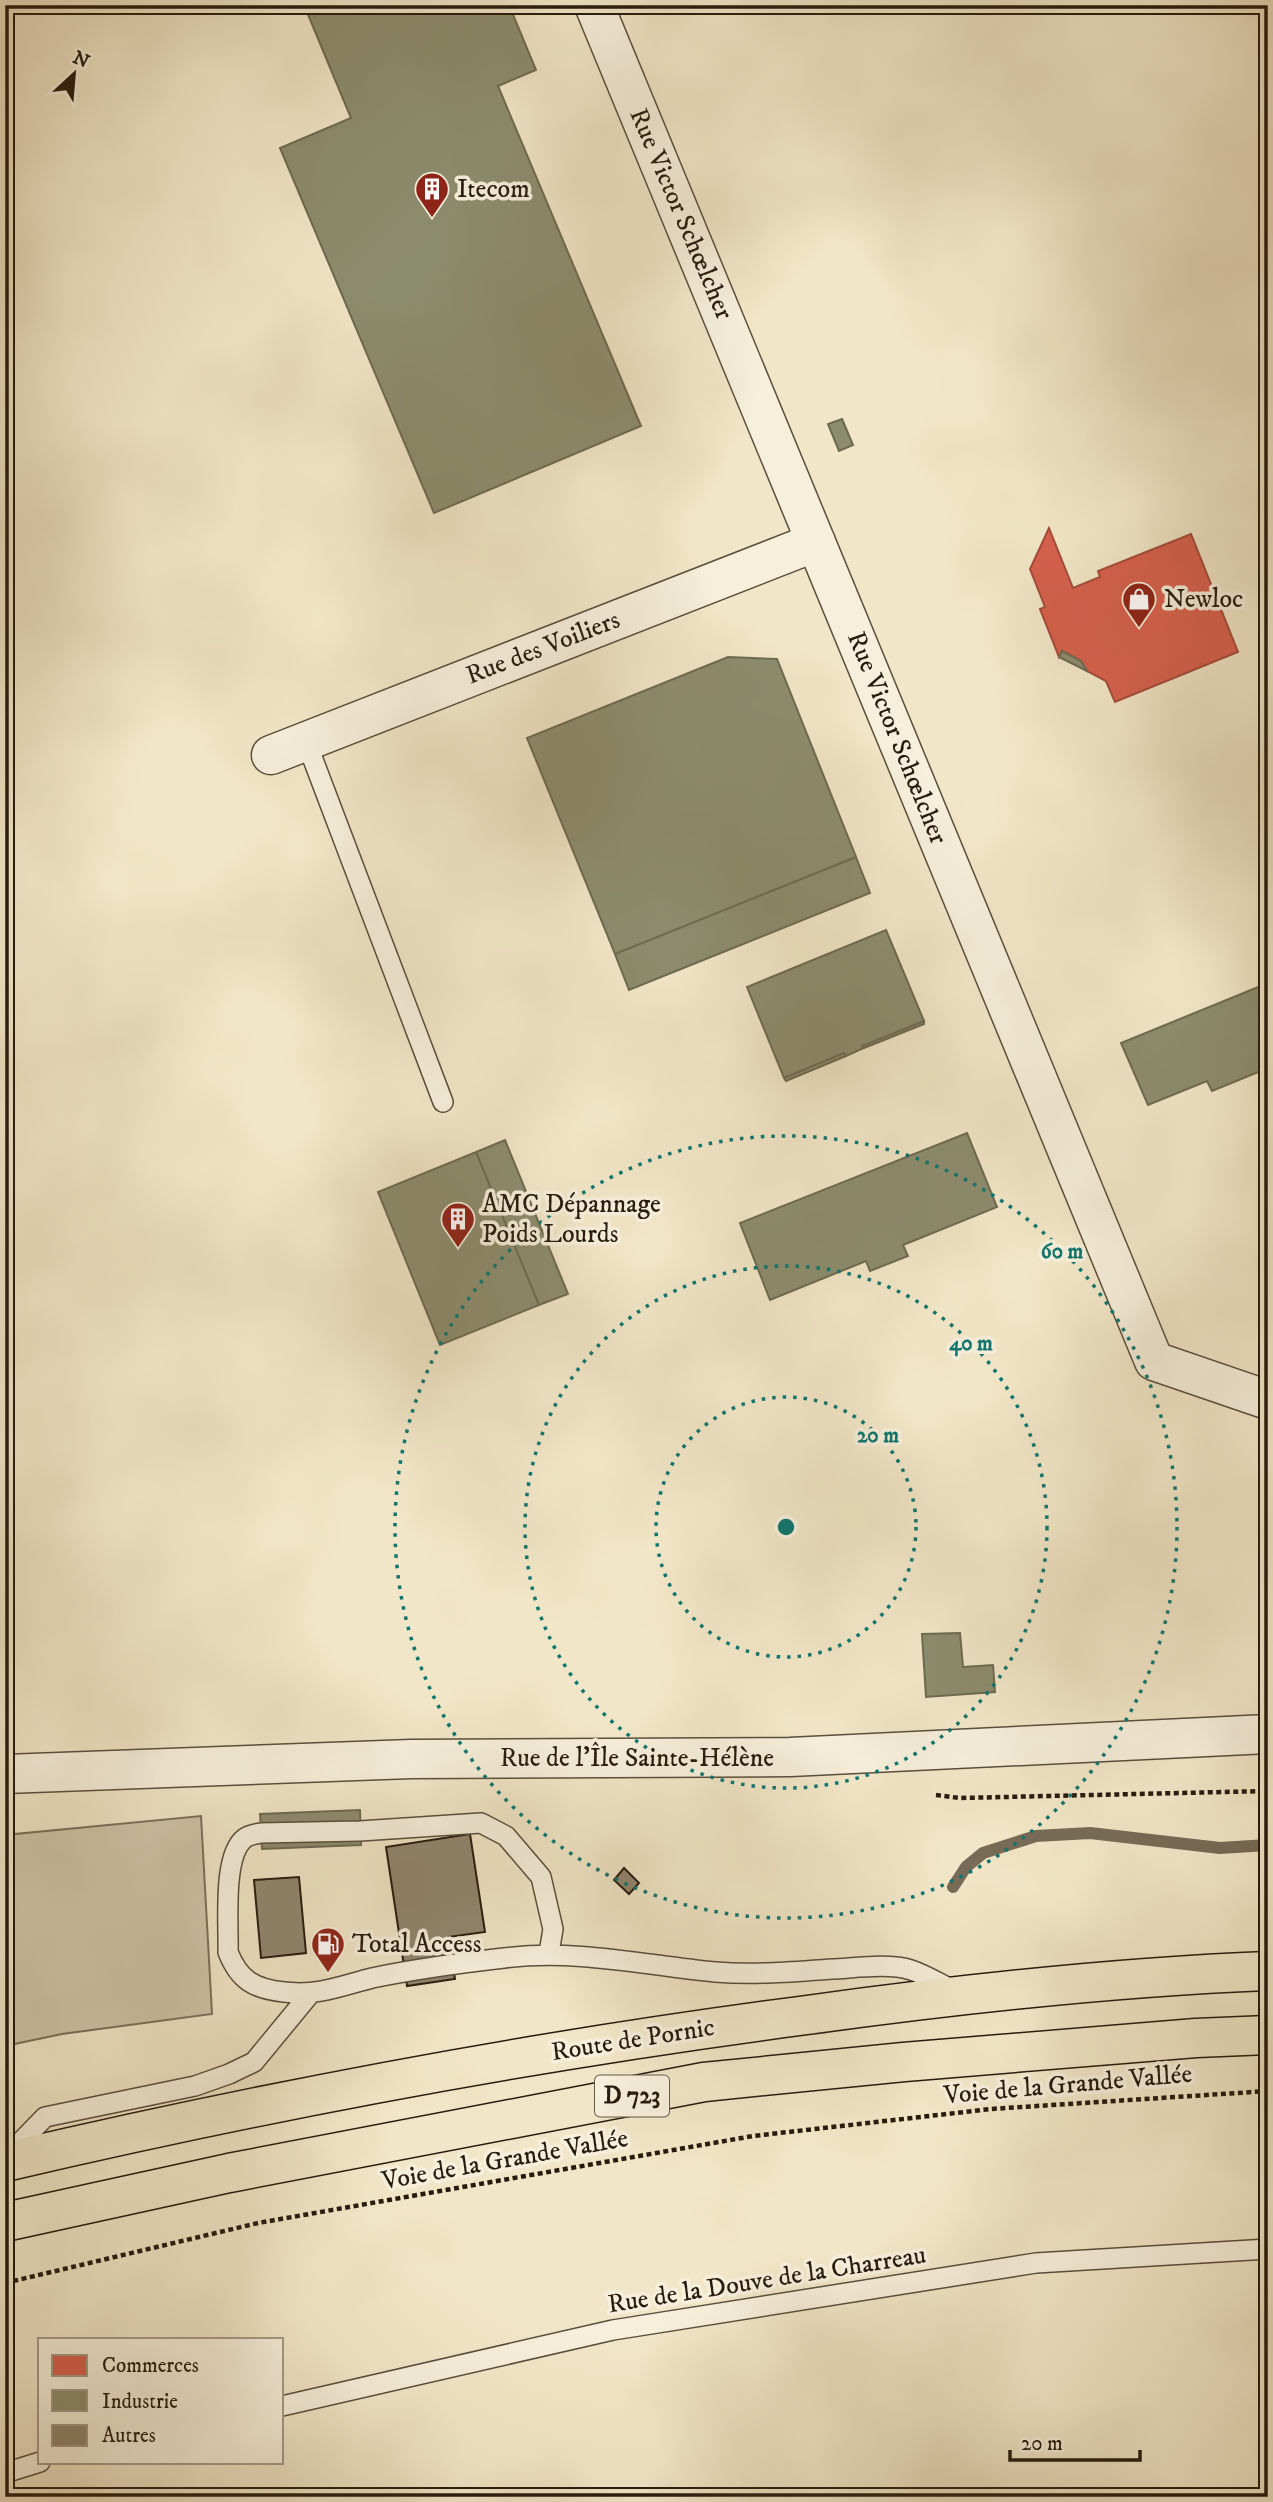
<svg xmlns="http://www.w3.org/2000/svg" width="1273" height="2502" viewBox="0 0 1273 2502" font-family="'IM FELL DW Pica',serif">
  <style>
    .green { fill: #cfc3a8; stroke: #7b6f5b; stroke-width: 2 }
    .shops { fill: #d6604d; stroke: #a24b3a; stroke-width: 2 }
    .industry { fill: #8c8c6e; stroke: #6e6a51; stroke-width: 2 }
    .lines { fill: none; stroke-linecap: round; stroke-linejoin: round }
    .stream { stroke: #776b57; stroke-width: 12 }
    .building { fill: #90856e; stroke: #271b0e; stroke-width: 2 }
    .lane-casing { stroke: #5a4e3c; stroke-width: 22 }
    .street-casing { stroke: #5a4e3c; stroke-width: 41 }
    .highway-casing { stroke: #271b0e; stroke-width: 41 }
    .path { stroke: #271b0e; stroke-width: 4.5; stroke-dasharray: 5 3.5; stroke-linecap: butt }
    .lane { stroke: #f6efdb; stroke-width: 19 }
    .street { stroke: #f6efdb; stroke-width: 38 }
    .highway { stroke: #f1e6c7; stroke-width: 38 }
    .ring { fill: none; stroke: #0f766e; stroke-width: 3.5; stroke-dasharray: 3.5 7 }
    .labels { text-anchor: middle; dominant-baseline: central; stroke-width: 7; stroke-linejoin: round; paint-order: stroke }
    .shield { fill: #f6efdb; stroke: #655b4c; stroke-width: 2 }
    .shield-label { font-size: 24px; font-weight: bold; fill: #271b0e }
    .poi-label { font-size: 26px; fill: #271b0e; stroke: #f6efdb; text-anchor: start }
    .street-label { font-size: 26px; fill: #271b0e; stroke: #f6efdb }
    .centre { fill: #0f766e; stroke: #f6efdb; stroke-width: 3.5 }
    .ring-label { font-size: 21px; text-anchor: middle; font-weight: bold; fill: #0f766e; stroke: #f6efdb; stroke-width: 7; stroke-linejoin: round; paint-order: stroke }
  </style>
  <rect width="100%" height="100%" fill="#f1e6c7"/>
  <filter id="stains"><feTurbulence type="fractalNoise" baseFrequency=".00286" numOctaves="4"/><feColorMatrix values="0 0 0 0 .2 0 0 0 0 .09 0 0 0 0 .02 0 0 0 .5 -.17"/></filter>
  <radialGradient id="worn" r=".72"><stop offset=".6" stop-color="#630" stop-opacity="0"/><stop offset="1" stop-color="#630" stop-opacity=".3"/></radialGradient>
  <path class="green" d="M201 1816 212 2014 62 2034 5 2046V1835Z"/>
  <path class="shops" d="M1049 528 1073 588 1100 577 1098 571 1191 534 1238 652 1115 702 1106 681 1087 671 1081 661 1062 651 1059 657 1040 609 1045 607 1030 569Z"/>
  <path class="industry" d="M304 5H509L536 70 498 86 641 426 434 513 280 148 351 118Z
    M842 419 853 445 839 451 828 424Z
    M1062 651 1081 661 1087 671 1059 657Z
    M728 657 777 659 856 857 615 954 527 738Z
    M856 857 870 893 629 990 615 954Z
    M886 930 924 1021 862 1046 864 1048 846 1056 844 1053 784 1078 747 987Z
    M1268 983V1068L1212 1091 1207 1081 1148 1105 1121 1043Z
    M924 1021V1024L864 1048 862 1046Z
    M844 1053 846 1056 786 1081 784 1078Z
    M967 1133 997 1207 903 1245 908 1256 870 1271 866 1261 770 1300 740 1223Z
    M505 1140 568 1294 539 1305 476 1152Z
    M476 1152 539 1305 440 1345 378 1192Z
    M960 1633 963 1667 993 1665 995 1692 926 1697 922 1634Z
    M360 1810 361 1845 262 1849 260 1814Z"/>
  <g class="lines">
    <path class="stream" d="M953 1887 966 1867 983 1853 1036 1836 1090 1833 1220 1848 1268 1845"/>
  </g>
  <path class="building" d="M470 1834 485 1932 448 1937 455 1979 407 1986 386 1847Z
    M624 1868 639 1883 629 1894 614 1880Z
    M299 1877 306 1953 261 1958 254 1880Z"/>
  <g class="lines">
    <g class="lane-casing">
      <path id="lane" d="M306 741 443 1102
        M549 1953 553 1929 541 1877 506 1836 481 1823 360 1831 261 1833C256 1834 249 1835 245 1838 222 1855 229 1924 228 1952 239 1980 254 1989 284 1992 318 1996 341 1986 372 1978 415 1969 460 1963 504 1958 577 1949 643 1965 715 1972 754 1975 793 1972 832 1969 855 1968 889 1963 911 1970 926 1975 940 1984 955 1991
        M7 2156 45 2117 195 2086 229 2074 254 2062 310 1994
        M282 2406 613 2330 1036 2263 1268 2249
        M5 2473 40 2462"/>
    </g>
    <g class="street-casing">
      <path id="street" d="M594 5 1154 1361 1268 1400
        M271 755 816 542
        M5 1774 411 1759 790 1757 1268 1734"/>
    </g>
    <g class="highway-casing">
      <path id="highway" d="M5 2162C270 2100 538 2050 807 2015 960 1994 1114 1977 1268 1971
        M5 2222 229 2173 704 2082 904 2062 1196 2038 1268 2035"/>
    </g>
    <path class="path" d="M936 1795 960 1798 1268 1791
      M5 2283 258 2223 753 2136 991 2109 1268 2091"/>
    <use href="#lane" class="lane"/>
    <use href="#street" class="street"/>
    <use href="#highway" class="highway"/>
  </g>
  <g class="ring">
    <circle cx="786" cy="1527" r="130"/>
    <circle cx="786" cy="1527" r="261"/>
    <circle cx="786" cy="1527" r="391"/>
  </g>
  <defs>
    <g id="building-pin" transform="scale(1.75)"><path d="M0 17L-7.5 6A9.5 9.5 0 1 1 7.5 6Z" fill="#8f2418" stroke="#f6efdb"/><path d="M-4-6H4V6H1V3H-1V6H-4ZM-2.5-4.3h1.7v1.8h-1.7ZM.8-4.3h1.7v1.8H.8ZM-2.5-1h1.7V.8h-1.7ZM.8-1h1.7V.8H.8Z" fill="#fff"/></g>
    <g id="shop-pin" transform="scale(1.75)"><path d="M0 17L-7.5 6A9.5 9.5 0 1 1 7.5 6Z" fill="#8f2418" stroke="#f6efdb"/><path d="M-5-2.5h2.3a2.7 3.5 0 0 1 5.4 0H5L5.5 6h-11ZM-1.5-2.5h3a1.5 2.3 0 0 0-3 0Z" fill="#fff"/></g>
    <g id="fuel-pin" transform="scale(1.75)"><path d="M0 17L-7.5 6A9.5 9.5 0 1 1 7.5 6Z" fill="#8f2418" stroke="#f6efdb"/><path d="M-5.5-6h7V0h2V4h1.3V-2.5L3-4.5l.8-.8L6-3V5H2.5V1h-1V6h-7ZM-4.2-4.7v3.2H.2V-4.7Z" fill="#fff"/></g>
  </defs>
  <g fill-rule="evenodd">
    <use href="#building-pin" x="432" y="189"/>
    <use href="#shop-pin" x="1139" y="599"/>
    <use href="#building-pin" x="458" y="1219"/>
    <use href="#fuel-pin" x="328" y="1944"/>
  </g>
  <g class="labels">
    <rect class="shield" x="595" y="2075.5" width="74" height="41" rx="5"/>
    <g class="shield-label">
      <text x="632" y="2096">D 723</text>
    </g>
    <g class="poi-label">
      <text x="457" y="189">Itecom</text>
      <text x="1164" y="599">Newloc</text>
      <text x="482" y="1204">AMC Dépannage<tspan x="482" dy="30">Poids Lourds</tspan></text>
      <text x="352" y="1944">Total Access</text>
    </g>
    <g class="street-label">
      <text transform="translate(681 214) rotate(67)">Rue Victor Schœlcher</text>
      <text transform="translate(543 648) rotate(-21)">Rue des Voiliers</text>
      <text transform="translate(897 738) rotate(68)">Rue Victor Schœlcher</text>
      <text x="637" y="1758">Rue de l'Île Sainte-Hélène</text>
      <text transform="translate(633 2040) rotate(-9)">Route de Pornic</text>
      <text transform="translate(1068 2085) rotate(-5)">Voie de la Grande Vallée</text>
      <text transform="translate(505 2160) rotate(-10)">Voie de la Grande Vallée</text>
      <text transform="translate(767 2280) rotate(-9)">Rue de la Douve de la Charreau</text>
    </g>
  </g>
  <circle cx="786" cy="1527" r="10" class="centre"/>
  <g class="ring-label">
    <text x="1062" y="1258">60 m</text>
    <text x="971" y="1350">40 m</text>
    <text x="878" y="1442">20 m</text>
  </g>
  <rect width="1273" height="2502" fill="none" stroke="#f1e6c7" stroke-width="28"/>
  <rect x="7" y="7" width="1259" height="2488" fill="none" stroke="#271b0e" stroke-width="3.5"/>
  <rect x="14" y="14" width="1245" height="2474" fill="none" stroke="#271b0e" stroke-width="2"/>
  <rect x="38" y="2338" width="245" height="126" fill="#f6efdb" stroke="#a39a89" stroke-width="2"/>
  <rect x="52" y="2355" width="35" height="21" fill="#d6604d" stroke="#a39a89" stroke-width="2"/>
  <text x="102" y="2372" font-size="21" fill="#271b0e">Commerces</text>
  <rect x="52" y="2390" width="35" height="21" fill="#8c8c6e" stroke="#a39a89" stroke-width="2"/>
  <text x="102" y="2408" font-size="21" fill="#271b0e">Industrie</text>
  <rect x="52" y="2425" width="35" height="21" fill="#90856e" stroke="#a39a89" stroke-width="2"/>
  <text x="102" y="2442" font-size="21" fill="#271b0e">Autres</text>
  <g transform="translate(74 74) rotate(26)" stroke="#f6efdb" stroke-width="5" paint-order="stroke">
  <path d="M0-5L12 26L0 18L-12 26Z" fill="#271b0e"/>
  <text y="-10" font-size="19" font-weight="bold" text-anchor="middle" fill="#271b0e">N</text>
  </g>
  <path d="M1010 2450v10h130v-10" fill="none" stroke="#271b0e" stroke-width="3.5"/>
  <text x="1021" y="2450" font-size="21" fill="#271b0e" stroke="#f6efdb" stroke-width="5" paint-order="stroke">20 m</text>
  <rect width="100%" height="100%" filter="url(#stains)"/>
  <rect width="100%" height="100%" fill="url(#worn)"/>
</svg>
